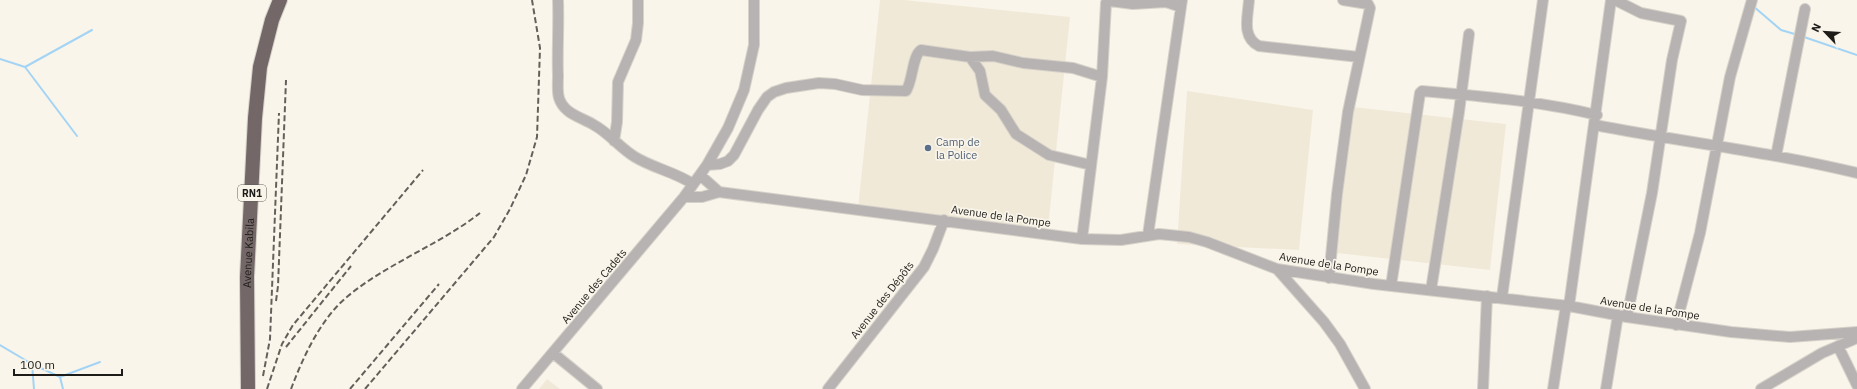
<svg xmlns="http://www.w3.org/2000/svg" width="1857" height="389" viewBox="0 0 1857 389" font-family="'IBM Plex Sans',sans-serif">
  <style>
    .built { fill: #f1e9d8 }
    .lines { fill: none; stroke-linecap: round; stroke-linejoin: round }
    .stream { stroke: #a4d4f5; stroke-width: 2 }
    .minor-casing { stroke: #d6d2c9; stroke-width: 12 }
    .highway-casing { stroke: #d6d2c9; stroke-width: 16 }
    .minor { stroke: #b8b3b3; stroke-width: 10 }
    .highway { stroke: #736768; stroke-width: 14 }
    .rail { stroke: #63605b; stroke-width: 2; stroke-dasharray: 6 3; stroke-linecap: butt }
    .service-dot { fill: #5c6f8a; stroke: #f9f5ea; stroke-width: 1.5 }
    .labels { text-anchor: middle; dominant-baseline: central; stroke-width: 3.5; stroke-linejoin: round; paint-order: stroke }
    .shield { fill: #f9f5ea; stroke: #605d58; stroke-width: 1 }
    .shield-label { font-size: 10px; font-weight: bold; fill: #1e1c19 }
    .service-label { font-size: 11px; fill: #4e5e75; stroke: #f9f5ea; text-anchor: start }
    .street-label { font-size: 11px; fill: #1e1c19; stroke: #f9f5ea }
  </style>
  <rect width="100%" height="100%" fill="#f9f5ea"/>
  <path class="built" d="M880 0H904L1070 17 1048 228 858 208Z
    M1187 91 1313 110 1299 250 1177 244Z
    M1344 106 1506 124 1490 270 1328 252Z
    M547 379 560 389H539Z"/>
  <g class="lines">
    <path class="stream" d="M1753 6 1781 30 1798 35
      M1804 37 1857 55
      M0 59 25 67 92 30
      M25 67 77 136
      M0 345 32 364 60 377 63 389
      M32 364 34 389
      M60 377 100 362"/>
    <g class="minor-casing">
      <path id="minor" d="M558 0C559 26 557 51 558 76 558 83 557 91 559 98 564 114 581 117 594 125 609 133 620 148 635 157 653 168 675 172 693 184
        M1249 0C1248 16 1241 37 1259 46L1359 57
        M1615 0 1641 13 1681 21 1672 60 1652 193 1627 317
        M970 57 980 71 985 95 1001 110 1016 134 1049 155 1091 165
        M1595 125C1682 142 1771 152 1857 173
        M614 141 617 122 618 82 636 40 638 23V0
        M1776 156 1805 9
        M707 165 720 164 728 161 734 155 758 110 767 97 774 92 786 88 819 83 835 84 862 90 906 91C913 81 912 56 921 50L970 57 993 56 1023 63 1073 68 1102 77
        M700 175 719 192
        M684 197H702L719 192 1082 239 1121 240 1159 234 1189 237 1207 242 1277 269 1374 284 1569 306 1627 317 1731 332 1790 337 1857 332
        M1148 235 1182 0
        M1082 239 1102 77 1106 3 1110 1 1133 4 1166 2 1181 7
        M1277 269 1324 322 1340 344 1365 389
        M1329 278 1337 194 1348 112 1370 8 1368 4 1343 0
        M1391 286 1420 93 1422 91C1481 96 1539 101 1597 115
        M1431 290 1459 112 1469 34
        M1502 297 1543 0
        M1569 306 1611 0
        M1676 325 1700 233 1730 77 1752 0
        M1838 346 1857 385
        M553 353 597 389
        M522 389 684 197 707 165 728 128 744 90 754 45V0
        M828 389 924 267 933 249 944 220
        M1483 389 1487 296
        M1553 389 1566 305
        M1606 389 1618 315
        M1761 389 1822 353 1857 338"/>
    </g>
    <g class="highway-casing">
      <g id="highway">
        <path id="s1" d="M248 389 247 277 255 118 260 67 272 20 280 0"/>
      </g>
    </g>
    <use href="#minor" class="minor"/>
    <use href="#highway" class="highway"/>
    <path class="rail" d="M276 301 278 286 286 80
      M286 347 351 266
      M263 376 270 339 279 113
      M267 389 282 344 293 325 423 170
      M291 389C303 357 321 318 348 296 388 263 439 245 480 213
      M350 389 439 284
      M365 389 494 237 510 209 526 175 537 137 540 48 532 0"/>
  </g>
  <circle class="service-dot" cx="928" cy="148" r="4"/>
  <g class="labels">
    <rect class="shield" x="238" y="185" width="28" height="16" rx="3"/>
    <g class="shield-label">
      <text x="252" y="193">RN1</text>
    </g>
    <g class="service-label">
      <text x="936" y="142">Camp de<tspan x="936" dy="13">la Police</tspan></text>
    </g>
    <g class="street-label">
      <text transform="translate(1001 216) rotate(8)">Avenue de la Pompe</text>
      <text stroke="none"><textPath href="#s1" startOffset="136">Avenue Kabila</textPath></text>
      <text transform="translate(1329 264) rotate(9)">Avenue de la Pompe</text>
      <text transform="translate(594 286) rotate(-50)">Avenue des Cadets</text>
      <text transform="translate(882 300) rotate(-52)">Avenue des Dépôts</text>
      <text transform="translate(1650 308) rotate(9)">Avenue de la Pompe</text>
    </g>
  </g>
  <g transform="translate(1825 32) rotate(295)" stroke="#f9f5ea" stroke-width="3" paint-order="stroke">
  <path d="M0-3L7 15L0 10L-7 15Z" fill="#1e1c19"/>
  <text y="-6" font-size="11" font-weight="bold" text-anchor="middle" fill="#1e1c19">N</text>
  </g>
  <path d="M14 369v6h108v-6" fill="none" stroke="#1e1c19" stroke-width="2"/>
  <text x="20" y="369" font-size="12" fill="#1e1c19" stroke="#f9f5ea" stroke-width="3" paint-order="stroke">100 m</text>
</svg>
